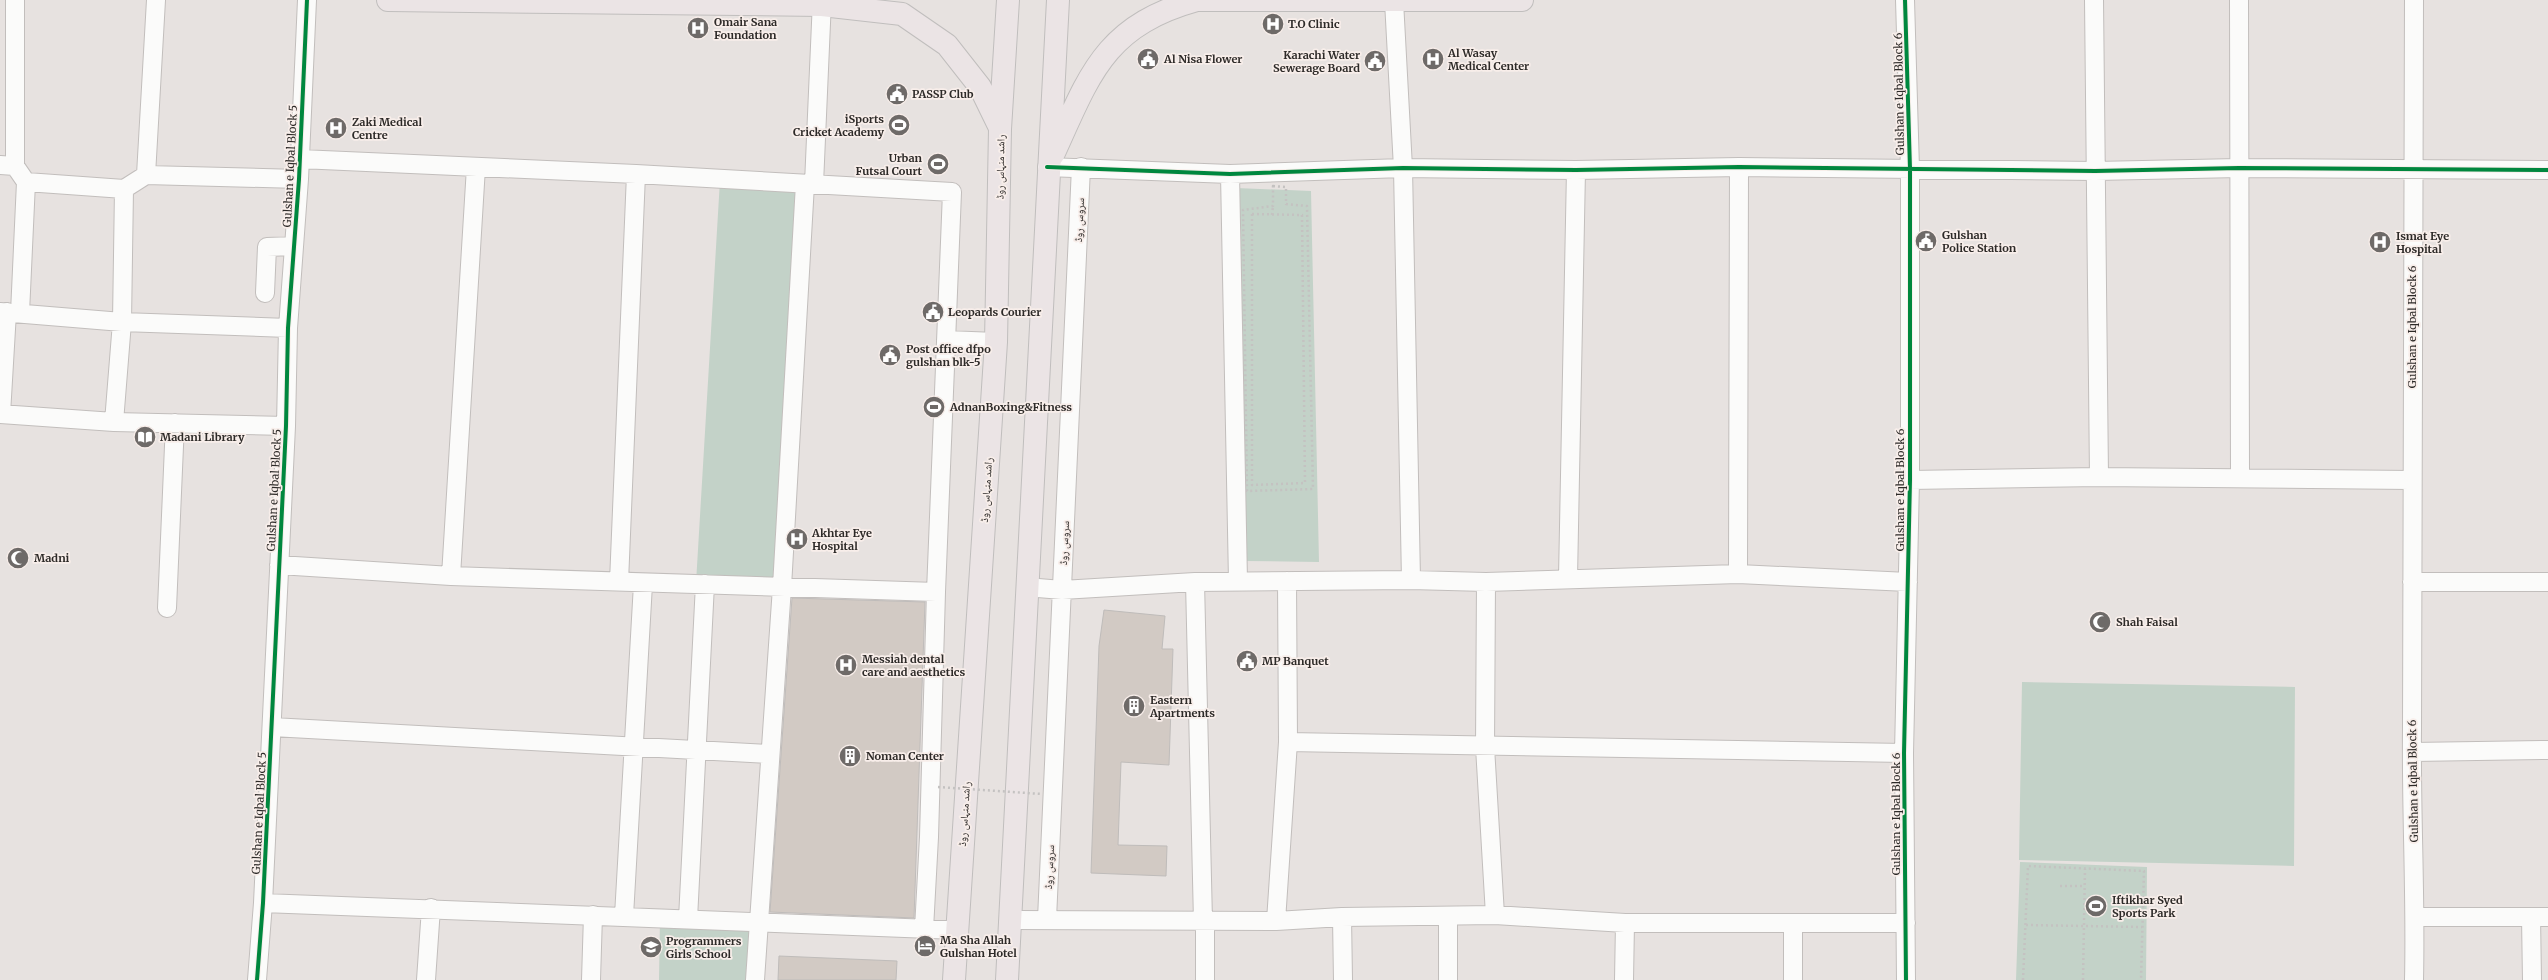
<svg xmlns="http://www.w3.org/2000/svg" width="2548" height="980" viewBox="0 0 2548 980" font-family="Merriweather,'Noto Naskh Arabic',serif">
  <style>
    .green { fill: #c3d2c8 }
    .building { fill: #d2cac4; stroke: #bfbcba }
    .lines { fill: none; stroke-linecap: round; stroke-linejoin: round }
    .minor-casing { stroke: #c2bebc; stroke-width: 20 }
    .major-casing { stroke: #c0bebd; stroke-width: 24 }
    .path { stroke: #c4c2c1; stroke-width: 2.5; stroke-dasharray: 2 3; stroke-linecap: butt }
    .minor { stroke: #fbfbfa; stroke-width: 18 }
    .major { stroke: #ebe4e5; stroke-width: 22 }
    .path-bridge { stroke: #c4c2c1; stroke-width: 2.5; stroke-dasharray: 2 3; stroke-linecap: butt }
    .cycleway-casing { stroke: #f8eeea; stroke-width: 6 }
    .cycleway { stroke: #00873e; stroke-width: 4 }
    .labels { text-anchor: middle; dominant-baseline: central; stroke-width: 3.5; stroke-linejoin: round; paint-order: stroke }
    .poi-label { font-size: 11px; font-weight: bold; fill: #2d2a28; stroke: #f8eeea; text-anchor: start }
    .street-label { font-size: 11px; fill: #2d2a28; stroke: #f8eeea }
  </style>
  <rect width="100%" height="100%" fill="#e7e2e0"/>
  <path class="green" d="M720 180 805 184 783 587 696 583Z
    M1236 188 1311 191 1319 562 1245 561Z
    M2022 682 2295 687 2294 866 2019 860Z
    M2020 862 2147 867 2146 980H2016Z
    M660 918 762 922 758 980H659Z"/>
  <path class="building" d="M792 598 925 602 914 918 770 912Z
    M1104 610 1165 616 1162 649H1173L1169 765 1121 762 1118 845 1167 846 1166 876 1091 873 1099 646Z
    M779 956 897 961 896 980H778Z"/>
  <g class="lines">
    <g class="minor-casing">
      <path id="minor" d="M15 0V166
        M1905 0 1910 169V480L1904 753 1906 980
        M2094 0 2099 477
        M2239 0 2240 478
        M1394 1 1403 168 1411 580
        M300 159 636 174 952 192 936 592 929 837 924 929
        M0 165 15 166 26 182 124 189 146 175 299 179
        M1047 167 1230 174 1403 168 1576 170 1739 167 2095 171 2239 168 2548 170
        M1230 174 1238 581
        M146 175 156 0
        M814 184 822 0
        M265 293 267 247 294 246
        M0 312 122 322 288 328
        M20 313 26 182
        M946 340 996 342
        M0 414 114 422 286 426
        M1 414 7 312
        M114 422 122 322 124 189
        M1910 480 2099 477 2411 480
        M279 565 451 576 936 592
        M1738 574 1739 167
        M451 576 476 167
        M1568 578 1576 170
        M619 582 636 174
        M1195 582 1203 921
        M1486 582 1485 747 1495 915
        M2412 582H2548
        M1026 587 1062 590 1195 582 1411 580 1486 582 1738 574 1908 582
        M167 608 175 423
        M272 727 769 754
        M1288 742 1904 753
        M2412 752 2548 750
        M263 903 957 930
        M624 916 643 584
        M1342 917 1343 980
        M2415 917H2548
        M2531 917 2532 980
        M688 919 705 584
        M1047 919 1081 167
        M1010 920 1276 921 1342 917 1495 915 1625 923H1906
        M1205 921V980
        M1276 921 1288 742 1287 581
        M1793 924V980
        M257 980 263 903 286 426 288 328 299 179 307 0
        M426 980 431 908
        M591 980 593 915
        M755 980 782 587 805 184
        M1448 980V916
        M1624 980 1625 923
        M2414 980C2416 896 2411 813 2412 729 2413 486 2413 243 2414 0"/>
    </g>
    <g class="major-casing">
      <path id="major" d="M388 0 822 5 902 14 947 45 980 87 1000 128
        M1053 155C1090 74 1104 26 1197 0H1522
        M954 980 996 342 1000 129 1008 0
        M1007 980 1058 0"/>
    </g>
    <path class="path" d="M1273 186 1286 187V204L1307 206 1313 489 1247 491 1243 210 1273 206Z
      M1252 214 1302 215 1305 483 1252 485Z
      M1272 215 1273 206
      M2060 886H2085
      M2026 925 2142 927
      M2023 980 2028 866 2144 871 2141 980
      M2083 980 2085 869"/>
    <use href="#minor" class="minor"/>
    <use href="#major" class="major"/>
    <path class="path-bridge" d="M938 787 1042 794"/>
    <g class="cycleway-casing">
      <path id="cycleway" d="M1905 0 1910 169V480L1904 753 1906 980
        M1047 167 1230 174 1403 168 1576 170 1739 167 2095 171 2239 168 2548 170
        M257 980 263 903 286 426 288 328 299 179 307 0"/>
    </g>
    <use href="#cycleway" class="cycleway"/>
  </g>
  <defs>
    <g id="hospital-disc" transform="scale(1.15)"><circle r="9.5" fill="#6e6a68" stroke="#f8eeea"/><path d="M-5-5h3v3.5h4V-5h3V5h-3V1.5h-4V5h-3Z" fill="#fff"/></g>
    <g id="civic-disc" transform="scale(1.15)"><circle r="9.5" fill="#6e6a68" stroke="#f8eeea"/><path d="M-.6-6.5H3V-4.5H.6V-3L4-1V1h2V6H-6V1h2V-1L-.6-3ZM-1.2 2.5V6h2.4V2.5Z" fill="#fff"/></g>
    <g id="stadium-disc" transform="scale(1.15)"><circle r="9.5" fill="#6e6a68" stroke="#f8eeea"/><path d="M0-5a6.5 5 0 1 0 0 10a6.5 5 0 1 0 0-10ZM-3.5-1.8h7v3.6h-7Z" fill="#fff"/></g>
    <g id="library-disc" transform="scale(1.15)"><circle r="9.5" fill="#6e6a68" stroke="#f8eeea"/><path d="M-6-4Q-3-5.5-.7-3.5V5Q-3 3-6 4ZM6-4Q3-5.5 .7-3.5V5Q3 3 6 4Z" fill="#fff"/></g>
    <g id="mosque-disc" transform="scale(1.15)"><circle r="9.5" fill="#6e6a68" stroke="#f8eeea"/><path d="M3.5-4.9A6 6 0 1 0 3.5 4.9A5 5 0 1 1 3.5-4.9Z" fill="#fff"/></g>
    <g id="building-disc" transform="scale(1.15)"><circle r="9.5" fill="#6e6a68" stroke="#f8eeea"/><path d="M-4-6H4V6H1V3H-1V6H-4ZM-2.5-4.3h1.7v1.8h-1.7ZM.8-4.3h1.7v1.8H.8ZM-2.5-1h1.7V.8h-1.7ZM.8-1h1.7V.8H.8Z" fill="#fff"/></g>
    <g id="hotel-disc" transform="scale(1.15)"><circle r="9.5" fill="#6e6a68" stroke="#f8eeea"/><path d="M-6-4.5h1.5V1H6V5H4.5V3h-9V5H-6ZM-4 0a1.8 1.8 0 1 1 3.6 0ZM.5 0V-2.5h3Q6-2.5 6 0Z" fill="#fff"/></g>
    <g id="school-disc" transform="scale(1.15)"><circle r="9.5" fill="#6e6a68" stroke="#f8eeea"/><path d="M0-5L7-2L0 1L-7-2ZM-4 1L0 2.5L4 1V4Q0 6-4 4Z" fill="#fff"/></g>
  </defs>
  <g fill-rule="evenodd">
    <use href="#hospital-disc" x="1273" y="24"/>
    <use href="#hospital-disc" x="698" y="28"/>
    <use href="#civic-disc" x="1148" y="59"/>
    <use href="#hospital-disc" x="1433" y="59"/>
    <use href="#civic-disc" x="1375" y="61"/>
    <use href="#civic-disc" x="897" y="94"/>
    <use href="#stadium-disc" x="899" y="125"/>
    <use href="#hospital-disc" x="336" y="128"/>
    <use href="#stadium-disc" x="938" y="164"/>
    <use href="#civic-disc" x="1926" y="241"/>
    <use href="#hospital-disc" x="2380" y="242"/>
    <use href="#civic-disc" x="933" y="312"/>
    <use href="#civic-disc" x="890" y="355"/>
    <use href="#stadium-disc" x="934" y="407"/>
    <use href="#library-disc" x="145" y="437"/>
    <use href="#hospital-disc" x="797" y="539"/>
    <use href="#mosque-disc" x="18" y="558"/>
    <use href="#mosque-disc" x="2100" y="622"/>
    <use href="#civic-disc" x="1247" y="661"/>
    <use href="#hospital-disc" x="846" y="665"/>
    <use href="#building-disc" x="1134" y="706"/>
    <use href="#building-disc" x="850" y="756"/>
    <use href="#stadium-disc" x="2096" y="906"/>
    <use href="#hotel-disc" x="925" y="946"/>
    <use href="#school-disc" x="651" y="947"/>
  </g>
  <g class="labels">
    <g class="poi-label">
      <text x="714" y="22">Omair Sana<tspan x="714" dy="13">Foundation</tspan></text>
      <text x="1288" y="24">T.O Clinic</text>
      <text x="1448" y="53">Al Wasay<tspan x="1448" dy="13">Medical Center</tspan></text>
      <text x="1360" y="55" text-anchor="end">Karachi Water<tspan x="1360" dy="13">Sewerage Board</tspan></text>
      <text x="1164" y="59">Al Nisa Flower</text>
      <text x="912" y="94">PASSP Club</text>
      <text x="884" y="119" text-anchor="end">iSports<tspan x="884" dy="13">Cricket Academy</tspan></text>
      <text x="352" y="122">Zaki Medical<tspan x="352" dy="13">Centre</tspan></text>
      <text x="922" y="158" text-anchor="end">Urban<tspan x="922" dy="13">Futsal Court</tspan></text>
      <text x="1942" y="235">Gulshan<tspan x="1942" dy="13">Police Station</tspan></text>
      <text x="2396" y="236">Ismat Eye<tspan x="2396" dy="13">Hospital</tspan></text>
      <text x="948" y="312">Leopards Courier</text>
      <text x="906" y="349">Post office dfpo<tspan x="906" dy="13">gulshan blk-5</tspan></text>
      <text x="950" y="407">AdnanBoxing&amp;Fitness</text>
      <text x="160" y="437">Madani Library</text>
      <text x="812" y="533">Akhtar Eye<tspan x="812" dy="13">Hospital</tspan></text>
      <text x="34" y="558">Madni</text>
      <text x="2116" y="622">Shah Faisal</text>
      <text x="862" y="659">Messiah dental<tspan x="862" dy="13">care and aesthetics</tspan></text>
      <text x="1262" y="661">MP Banquet</text>
      <text x="1150" y="700">Eastern<tspan x="1150" dy="13">Apartments</tspan></text>
      <text x="866" y="756">Noman Center</text>
      <text x="2112" y="900">Iftikhar Syed<tspan x="2112" dy="13">Sports Park</tspan></text>
      <text x="940" y="940">Ma Sha Allah<tspan x="940" dy="13">Gulshan Hotel</tspan></text>
      <text x="666" y="941">Programmers<tspan x="666" dy="13">Girls School</tspan></text>
    </g>
    <g class="street-label">
      <text transform="translate(1899 94) rotate(-91)">Gulshan e Iqbal Block 6</text>
      <text transform="translate(290 166) rotate(-87)">Gulshan e Iqbal Block 5</text>
      <text transform="translate(1000 167) rotate(-89)">راشد منہاس روڈ</text>
      <text transform="translate(1079 220) rotate(-87)">سروس روڈ</text>
      <text transform="translate(2412 327) rotate(-90)">Gulshan e Iqbal Block 6</text>
      <text transform="translate(274 490) rotate(-87)">Gulshan e Iqbal Block 5</text>
      <text transform="translate(986 490) rotate(-86)">راشد منہاس روڈ</text>
      <text transform="translate(1900 490) rotate(-90)">Gulshan e Iqbal Block 6</text>
      <text transform="translate(1064 543) rotate(-87)">سروس روڈ</text>
      <text transform="translate(2413 781) rotate(-91)">Gulshan e Iqbal Block 6</text>
      <text transform="translate(259 813) rotate(-87)">Gulshan e Iqbal Block 5</text>
      <text transform="translate(964 814) rotate(-86)">راشد منہاس روڈ</text>
      <text transform="translate(1896 814) rotate(-90)">Gulshan e Iqbal Block 6</text>
      <text transform="translate(1049 867) rotate(-87)">سروس روڈ</text>
    </g>
  </g>
</svg>
